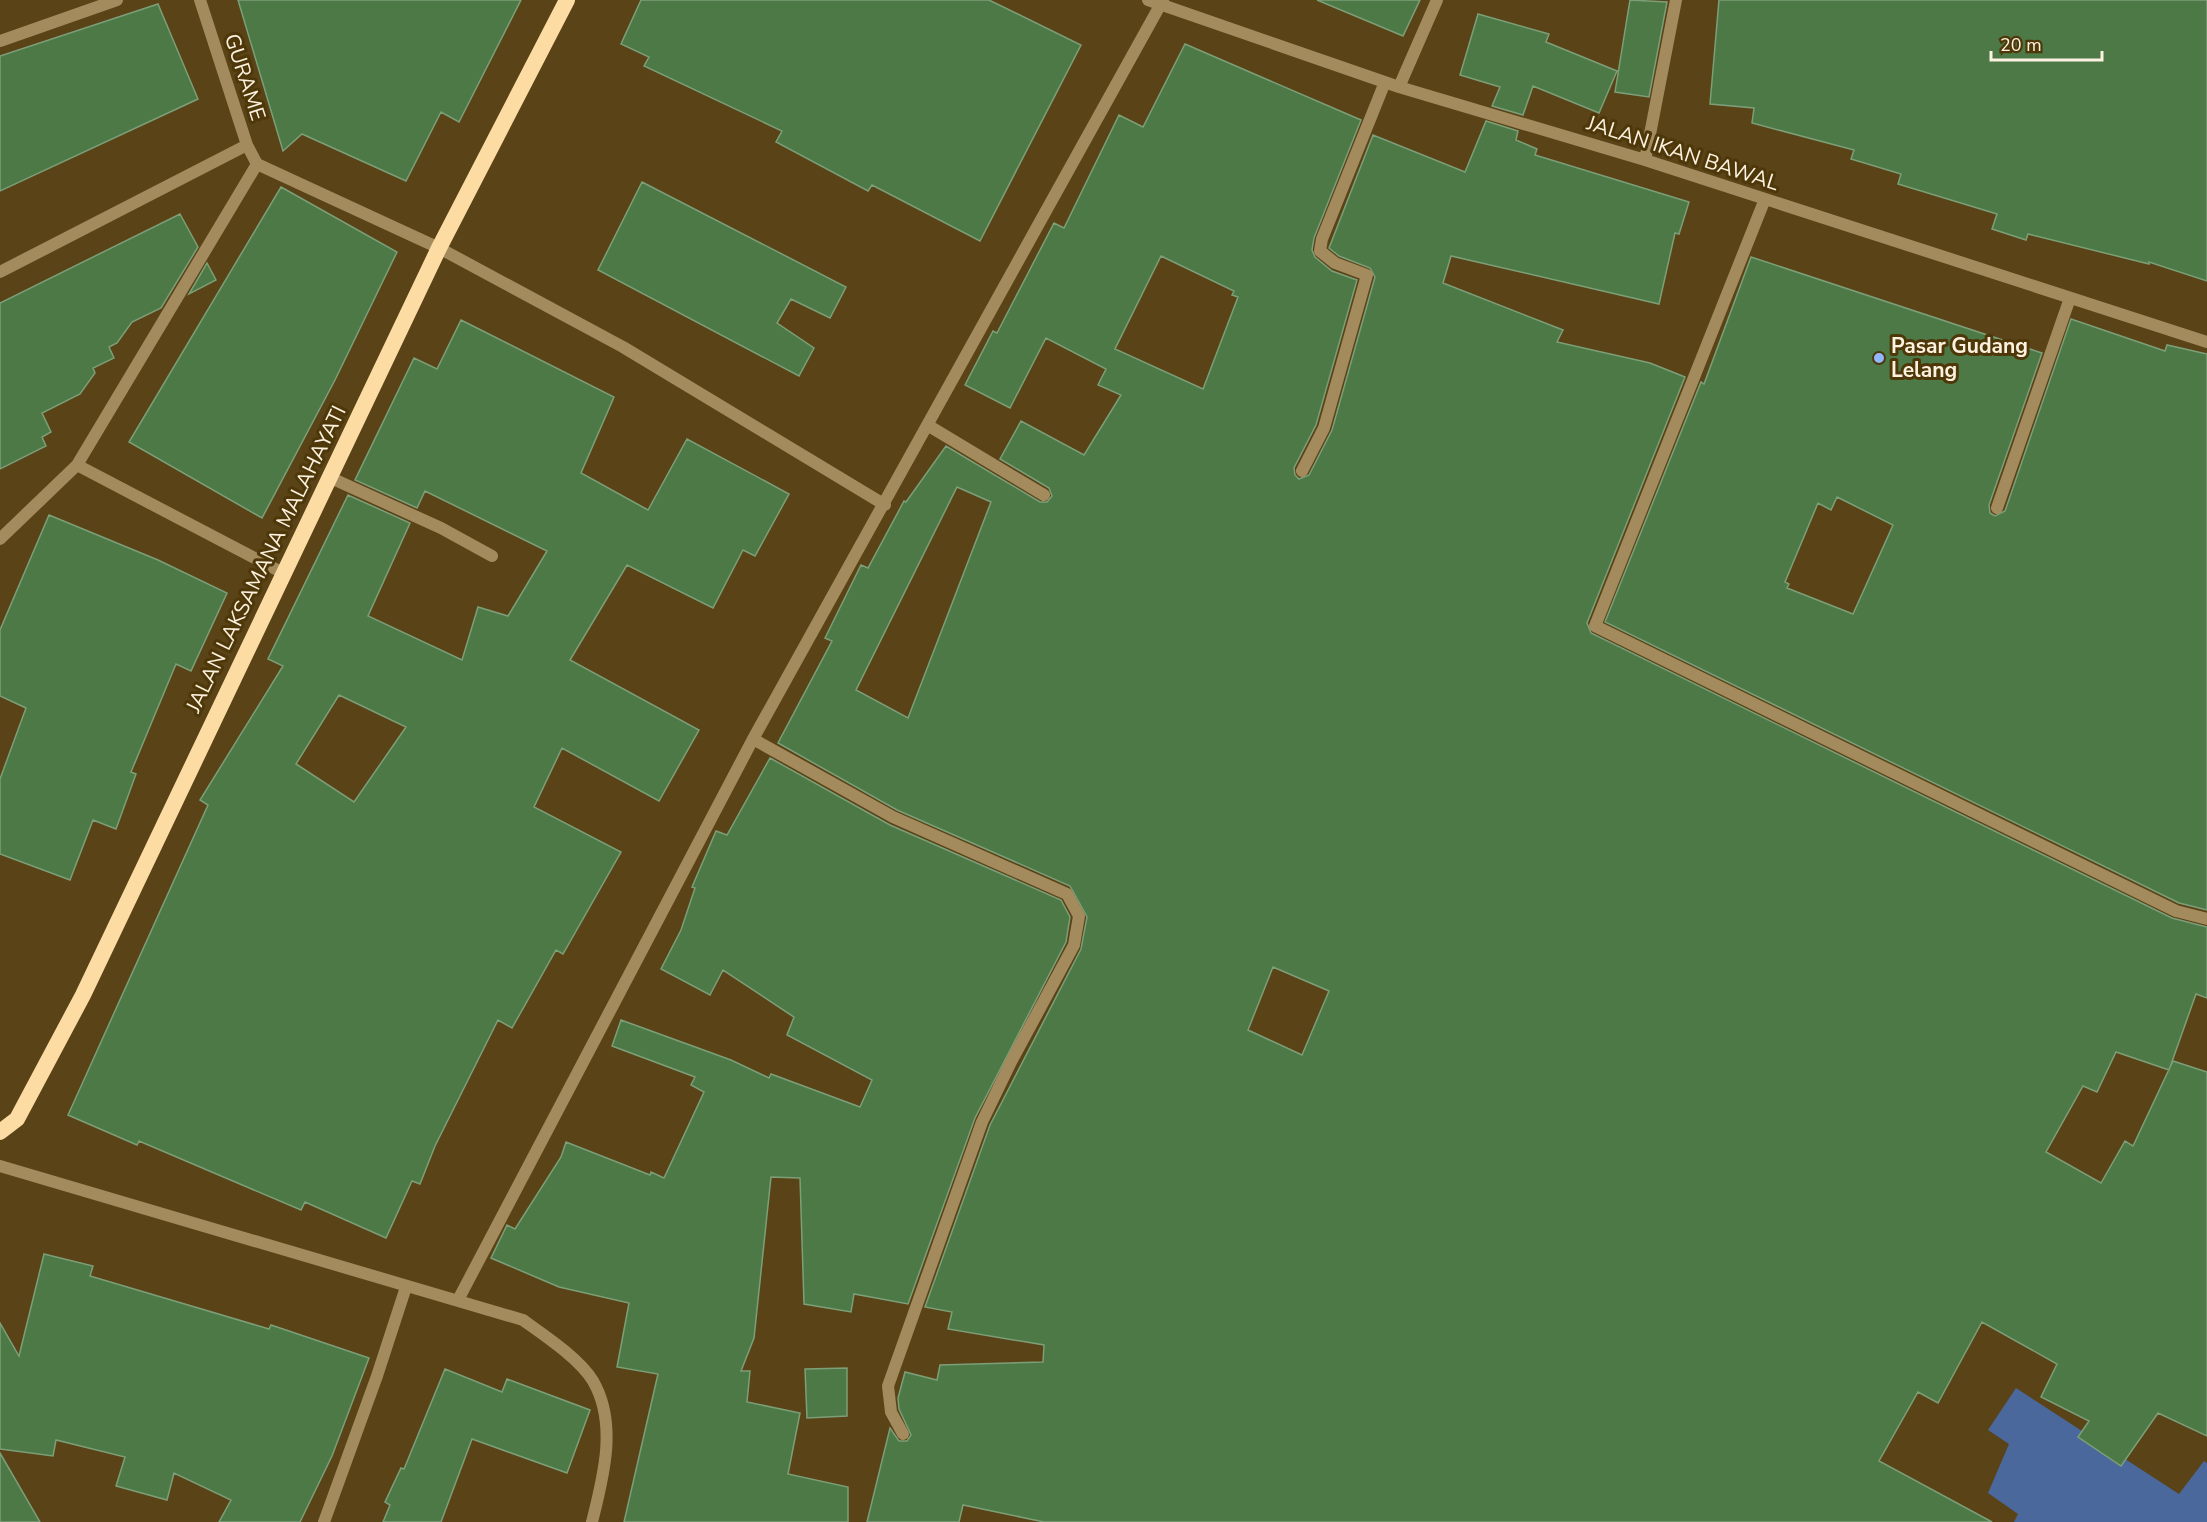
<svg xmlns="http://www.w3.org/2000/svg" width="2207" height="1522" viewBox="0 0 2207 1522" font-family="'Nunito Sans',sans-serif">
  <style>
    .water { fill: #4b689c }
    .building { fill: #4d7947; stroke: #7d9f78; stroke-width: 1.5; fill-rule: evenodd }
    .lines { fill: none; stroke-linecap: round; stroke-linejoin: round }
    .service { stroke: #a38b5e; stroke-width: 12 }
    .minor { stroke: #a38b5e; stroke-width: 12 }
    .trunk { stroke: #fcdca3; stroke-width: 16 }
    .poi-dot { fill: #91b8fd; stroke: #4e3809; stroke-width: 2 }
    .labels { text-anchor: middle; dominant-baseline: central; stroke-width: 6; stroke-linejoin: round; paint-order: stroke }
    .street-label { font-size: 21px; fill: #fdf2e0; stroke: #4e3809 }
    .poi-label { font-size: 21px; font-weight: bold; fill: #fdf2e0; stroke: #4e3809; text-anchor: start }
  </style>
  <rect width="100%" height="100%" fill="#594317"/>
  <path class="water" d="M2016 1388 2179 1494 2204 1461 2207 1463V1522H2014L2018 1514 1988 1493 2009 1444 1988 1430Z"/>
  <path class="building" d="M238 0H521L459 122 441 112 406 181 302 134 283 151Z
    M641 0H989L1081 45 980 241 872 185 868 191 776 142 782 131 644 66 649 57 621 44Z
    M1317 0H1420L1403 36Z
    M1630 0 1667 2 1649 97 1615 92Z
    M1719 0H2207V281L2149 262V264L2028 234 2026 240 1992 229 1997 214 1898 184 1901 174 1851 159 1854 150 1752 123 1754 108 1710 104Z
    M158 4 198 99 0 191V56Z
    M1478 14 1549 34 1546 42 1617 71 1599 113 1533 86 1523 115 1492 106 1500 87 1460 75Z
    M1185 44 1361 120 1314 238 1312 250 1315 257 1332 271 1357 280 1316 425 1294 468 1295 475 1299 479 1309 475 1332 430 1375 277 1370 268 1339 256 1329 248 1373 135 1465 172 1486 121 1518 131 1516 140 1537 149 1535 155 1689 202 1679 234 1675 233 1659 304 1451 256 1443 283 1563 330 1557 342 1650 363 1685 377 1587 623 1591 633 2172 918 2207 927V998L2196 994 2169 1070 2116 1052 2097 1092 2083 1086 2046 1152 2101 1183 2125 1141 2133 1146 2173 1061 2207 1072V1436L2158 1413 2121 1466 2078 1437 2089 1421 2041 1397 2057 1364 1982 1322 1938 1403 1918 1392 1879 1461 1992 1522H1044L963 1505 959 1522H867L890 1428 899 1441H907L911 1435 899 1409 898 1398 905 1372 937 1380 940 1365 1043 1362 1044 1345 948 1329 952 1312 925 1307 990 1125 1081 949 1087 917 1070 886 897 810 778 743 832 641 825 638 861 565 868 568 904 501 906 502 946 446 1040 502H1047L1052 496 1049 488 1000 459 1021 421 1084 455 1121 395 1098 385 1106 369 1046 338 1010 408 965 385 993 331 997 333 1054 223 1064 228 1119 115 1143 127ZM1161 256 1234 291 1232 295 1238 297 1203 389 1115 349ZM957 487 991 502 908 718 856 690ZM1273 967 1329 991 1302 1055 1248 1030Z
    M642 182 846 287 830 318 791 299 777 323 814 348 799 376 598 270Z
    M281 187 397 252 335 380 262 518 129 442Z
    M180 214 198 247 161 308 132 322 117 343 109 347 114 358 93 368 95 373 80 394 42 413 51 432 42 437 46 446 0 469V303Z
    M1751 257 2042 353 1989 505 1990 513 1995 516 2005 511 2071 319 2165 351 2167 345 2207 354V910L2179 903 1605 622 1701 382 1704 384ZM1837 497 1893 525 1853 614 1787 588 1789 584 1785 582 1818 503 1831 510Z
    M207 263 216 280 189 294Z
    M461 320 614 397 581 473 648 510 687 439 789 494 755 556 743 550 713 608 627 565 570 660 699 730 659 801 562 748 534 807 621 852 563 954 556 950 512 1028 498 1020 435 1146 420 1184 412 1181 386 1238 305 1202 301 1210 139 1141 137 1145 68 1115 208 805 200 800 283 666 268 659 348 495 410 523 368 616 462 660 478 607 508 616 547 551 425 491 417 508 355 480 414 358 437 369ZM339 695 406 727 354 802 296 764Z
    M49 515 158 560 227 593 191 671 176 664 131 772 136 774 116 829 93 820 70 880 0 854V779L26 708 0 696V630Z
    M770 758 890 825 1061 900 1070 917 1066 942 975 1118 908 1304 854 1294 851 1312 804 1304 800 1178 771 1177 754 1338 741 1371H750L747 1402 800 1413 788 1474 848 1487V1522H624L658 1374 617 1367 629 1303 559 1287 491 1258 507 1225 515 1229 561 1157 566 1142 650 1175 651 1172 664 1178 704 1092 691 1085 695 1077 612 1046 621 1020 731 1060 769 1078 771 1074 860 1107 872 1080 787 1035 794 1017 723 970 710 995 661 969 681 930 695 888 692 887 716 831 727 835Z
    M44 1254 93 1266 90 1276 269 1329 271 1325 369 1358 332 1456 300 1522H219L231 1500 174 1473 167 1500 116 1486 125 1457 56 1440 53 1456 0 1449V1323L19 1356Z
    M847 1368V1416L807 1418 805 1369Z
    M445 1369 502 1392 507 1379 590 1410 567 1473 472 1439 441 1522H383L390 1505 385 1502 401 1468 404 1469Z
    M0 1453 40 1522H0Z"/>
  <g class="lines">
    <path class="service" d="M331 478 441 528 492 556"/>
    <path class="minor" d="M200 0 247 145 257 164
      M1148 0 1399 87 1645 160 2207 342
      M0 41 117 0
      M1399 87 1437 0
      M1645 160 1676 0
      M257 164 439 248 623 347 885 505
      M1765 199 1595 626 2176 911 2207 919
      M0 272 247 145
      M929 426 1044 495
      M77 465 283 573
      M1302 471 1324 428 1367 275 1335 263 1320 251 1322 239 1385 82
      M1997 508 2070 298
      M0 539 77 465 257 164
      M753 739 893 817 1067 894 1079 916 1074 945 1011 1062 982 1122 888 1386 891 1412 903 1434
      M0 1166 523 1320C544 1335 580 1359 593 1381 618 1424 603 1478 592 1522
      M458 1300 753 739 1163 0
      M324 1522 377 1376 406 1287"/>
    <path class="trunk" d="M0 1132 17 1119 83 995 439 248 567 0"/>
  </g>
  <circle class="poi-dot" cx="1879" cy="358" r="6"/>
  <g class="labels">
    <g class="street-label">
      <text transform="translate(245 77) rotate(72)">GURAME</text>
      <text transform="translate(1683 153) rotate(18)">JALAN IKAN BAWAL</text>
      <text transform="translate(266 559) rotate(-64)">JALAN LAKSAMANA MALAHAYATI</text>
    </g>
    <g class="poi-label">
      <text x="1891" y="346">Pasar Gudang<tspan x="1891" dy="24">Lelang</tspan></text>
    </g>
  </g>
  <path d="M1991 51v9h111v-9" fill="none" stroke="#fdf2e0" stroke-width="3"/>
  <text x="2000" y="51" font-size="18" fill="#fdf2e0" stroke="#4e3809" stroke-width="4.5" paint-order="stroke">20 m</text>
</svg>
